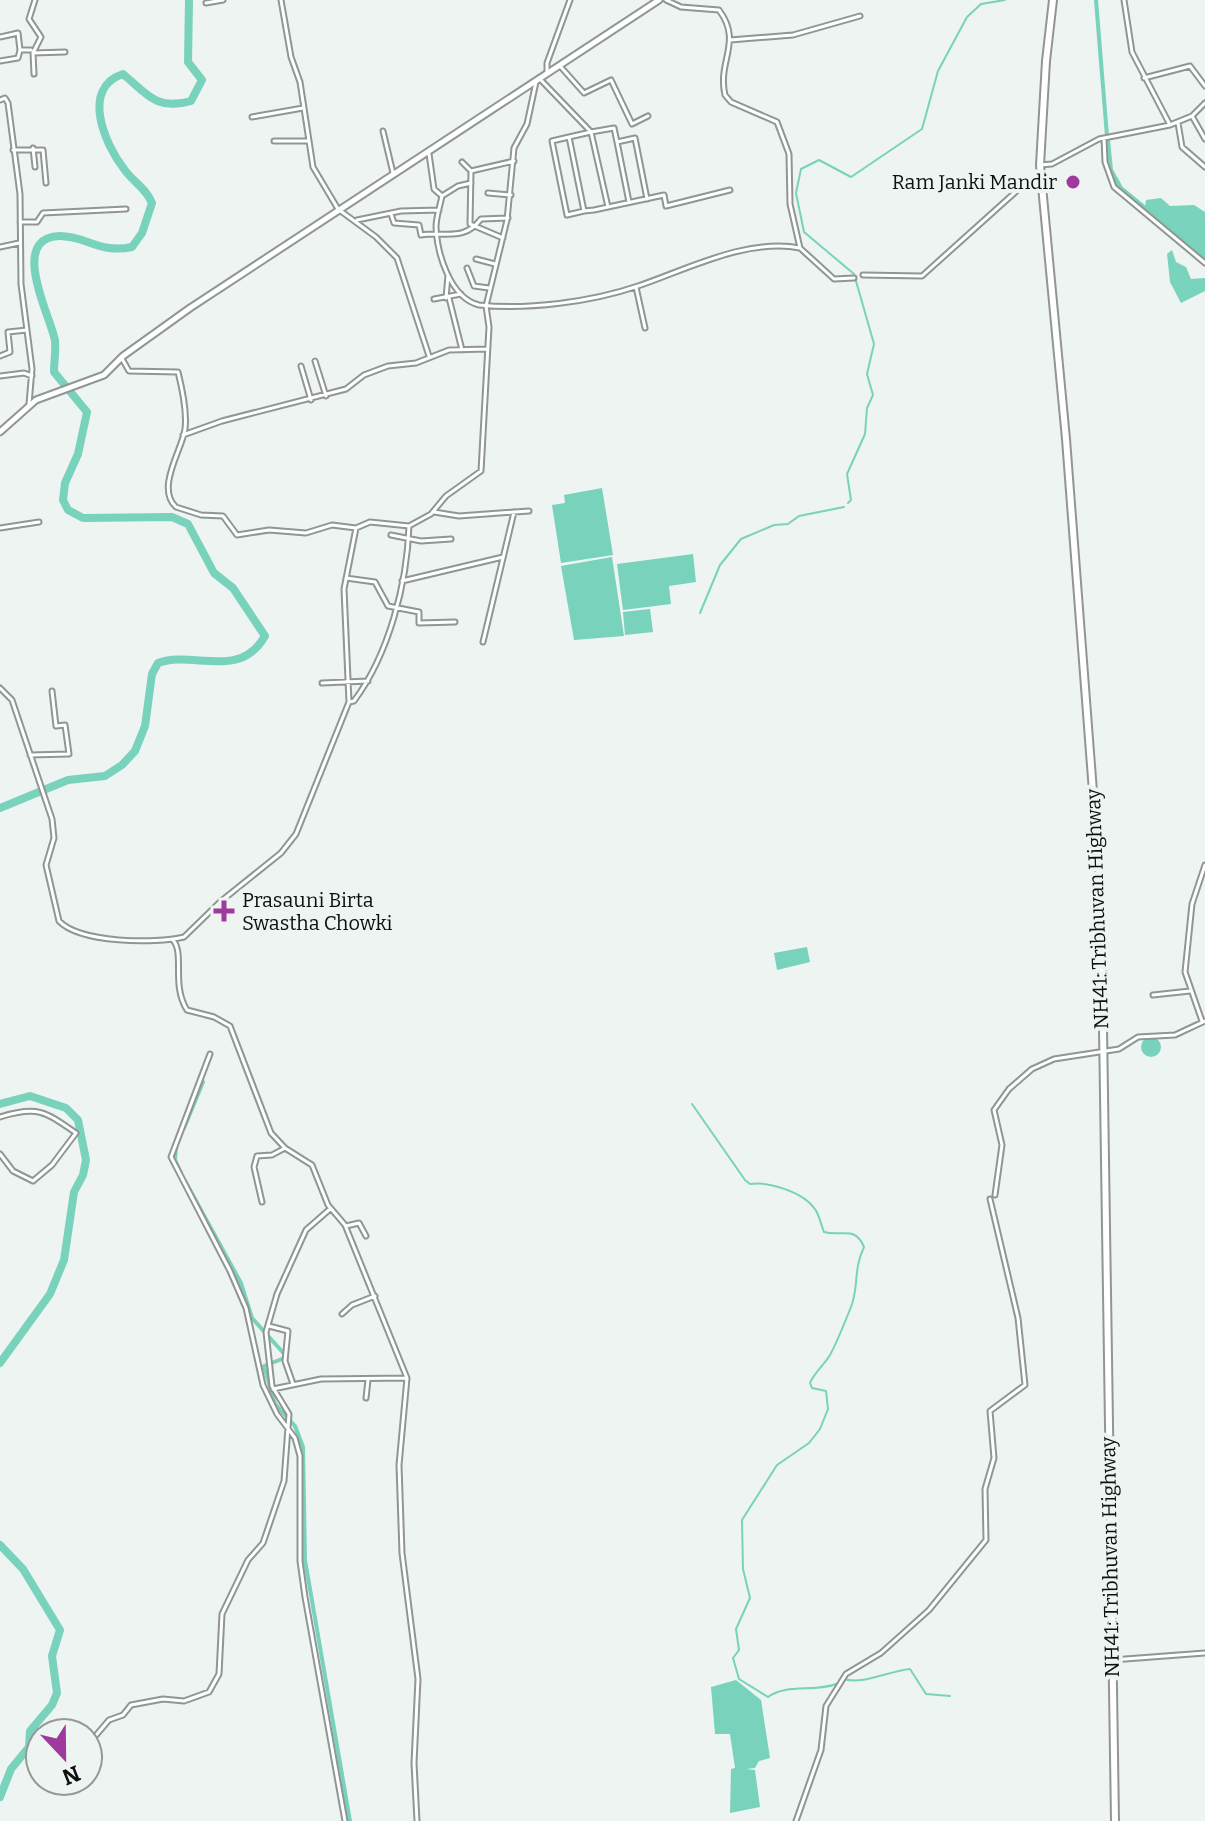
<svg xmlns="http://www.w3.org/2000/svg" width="1205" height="1821" viewBox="0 0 1205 1821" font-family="Bitter,serif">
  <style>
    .forest { fill: #79d3bd }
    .water { fill: #78d2bc }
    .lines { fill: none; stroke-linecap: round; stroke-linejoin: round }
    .stream { stroke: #78d2bc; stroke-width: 2 }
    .canal { stroke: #78d2bc; stroke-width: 4 }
    .river { stroke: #78d2bc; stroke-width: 8 }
    .minor-casing { stroke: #8f9694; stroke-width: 7 }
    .secondary-casing { stroke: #8f9694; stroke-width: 9 }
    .trunk-casing { stroke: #8f9694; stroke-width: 10 }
    .minor { stroke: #fff; stroke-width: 3 }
    .secondary { stroke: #fff; stroke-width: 5 }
    .trunk { stroke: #fff; stroke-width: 6 }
    .poi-dot { fill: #9f399d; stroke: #edf4f2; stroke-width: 3 }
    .labels { text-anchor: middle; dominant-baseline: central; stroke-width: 8; stroke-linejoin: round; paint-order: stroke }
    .poi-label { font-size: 20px; fill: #0e100f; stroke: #edf4f2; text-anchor: end }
    .street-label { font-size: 20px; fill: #0e100f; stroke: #edf4f2 }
  </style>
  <rect width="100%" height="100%" fill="#edf4f2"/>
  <path class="forest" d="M1161 198 1170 206 1194 205 1205 212V259L1145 208 1146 200Z
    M1172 250 1176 262 1186 267 1191 279 1205 278V291L1181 303 1170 282 1167 254Z"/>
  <path class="water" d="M602 488 613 555 561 563 552 505 565 503 564 495Z
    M693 554 696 582 669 586 671 604 623 610 617 564Z
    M612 557 624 636 574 640 561 566Z
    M650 609 653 632 625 635 623 612Z
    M807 947 810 962 777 970 774 953Z
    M1141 1047a10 10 0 1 1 20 0a10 10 0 1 1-20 0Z
    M736 1680 761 1700 770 1758 759 1761 755 1768 746 1769 755 1770 760 1807 730 1813 731 1769 735 1768 730 1734H715L711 1687Z"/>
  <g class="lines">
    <path class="stream" d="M848 503 851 500 847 474 865 434 867 408 873 395 867 374 874 344 854 274 804 232 796 193 801 169 819 160 851 177 922 129 938 71 967 17 981 4 1005 0
      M700 613 720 565 741 539 774 525 788 524 799 516 844 507
      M692 1104 745 1180 750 1184C767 1181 803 1192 814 1208 819 1213 821 1225 824 1232 842 1237 855 1225 864 1247 853 1270 859 1287 851 1307 847 1317 833 1352 828 1358 822 1367 814 1373 810 1383L812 1388 826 1391 828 1409 820 1429 809 1443 777 1465 742 1520 743 1569 750 1598 736 1629 739 1650 733 1658 739 1679 768 1697C787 1683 816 1693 839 1683
      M844 1679C863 1685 889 1671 910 1669L926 1694 950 1696"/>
    <path class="canal" d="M1096 0 1107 136
      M1108 140 1111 170 1121 188 1205 257
      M184 1128 203 1082
      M176 1147 175 1160 181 1173
      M185 1181 241 1283 252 1318 287 1357 264 1366 275 1404 295 1426 303 1447 305 1560 350 1821"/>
    <path class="river" d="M0 808 68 780 105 776 122 765 135 751 145 726 152 674 158 663C193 650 239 681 265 636L233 588 214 573 188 524 172 517 83 518 68 510 63 500 65 483 78 454 87 412 54 372C54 362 56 351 55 341 52 319 7 237 60 236 86 236 100 254 132 247L142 233 152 203C146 188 133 182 124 169 104 143 81 88 123 74 147 94 156 111 191 101L202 80 188 62 189 0
      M0 1104 30 1096 66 1108 78 1120 86 1160 83 1175 74 1192 64 1260 50 1294 0 1363
      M0 1545 23 1569 60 1630 52 1656 57 1693 52 1705 30 1731 29 1747 11 1769 0 1797"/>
    <g class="minor-casing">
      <path id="minor" d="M35 0 29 19 41 37 33 53 65 52
        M281 0 291 57 300 82 313 167 338 209 376 237 397 258 429 356
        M666 0 681 7 719 10C743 42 717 61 725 95L731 102 777 122 789 154 790 204 800 248 834 279 854 278
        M1124 0 1132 52 1170 125
        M206 3 223 0
        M0 37 18 33 20 50H31
        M730 40 793 35 860 16
        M33 53 34 74
        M0 61 18 58 20 50
        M560 66 584 93 611 80 632 124 648 116
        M547 72V63L570 0
        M539 78 591 132 614 128 617 142
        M1144 78 1190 66 1205 86
        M0 100 5 98 8 103 20 194 21 284 32 369 29 404
        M1192 116 1205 139
        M252 117 303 108
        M1178 123 1182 147 1205 167
        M383 131 393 173
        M569 137 552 141 567 215 584 211
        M1104 138 1105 162 1114 187 1205 263
        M274 141H309
        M33 148 35 167
        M13 150H43L46 183
        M429 154 434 189 442 196
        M462 162 471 171 514 161
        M1040 165 1052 164 1099 139 1170 125 1192 116 1205 103
        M471 171 470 224 503 238
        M471 183 458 186 442 196C440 206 436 217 436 227 437 253 450 298 479 305 528 310 591 302 638 286 688 269 746 238 800 248
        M488 193 511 195
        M629 202 617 142 635 138 647 199
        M608 207 591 132 569 137 584 211 594 210 664 195 666 206 730 190
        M391 214 394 223 419 225 421 235C446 231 463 242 481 219L508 218
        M357 220 401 211 439 210
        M20 222H37L43 213 126 209
        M0 247 19 243
        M476 259 495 264
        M467 268 474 286 489 288
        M863 275 922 276 1021 187 1041 176
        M636 287 645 328
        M446 298 448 275
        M449 298 462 350
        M434 299 461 294
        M0 356 10 352 8 332 27 330
        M121 357 129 371 178 372C182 388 187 413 185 429 183 448 155 488 176 507L201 515 223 516 237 535 269 530 306 533 332 525 356 528 370 522 409 526 431 514 446 496 481 471 489 327 486 306 507 220 514 148 527 124 536 82
        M315 361 326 396
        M301 366 311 400
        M0 376 24 373 32 376
        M183 435 222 421 346 389 364 375 388 366 416 363 449 350 487 349
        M434 512 459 516 529 511
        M0 528 39 522
        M391 535 421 541 451 539
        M346 578 375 582 388 606 419 612V623L455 622
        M402 581 503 557
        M483 642 514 512
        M322 683 368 681
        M0 688 12 700 52 819 54 838 46 865 59 921C80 943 155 944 184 937L220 902 281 853 296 834 349 702 354 701C389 654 407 584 409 526
        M349 702 344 589 356 528
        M30 755 69 754 65 725 56 726 52 691
        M173 940C185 954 171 985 187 1010L214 1017 230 1026 271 1133 285 1148 312 1165 328 1205 345 1225 407 1378 399 1465 402 1553 418 1679 414 1763 417 1821
        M1153 995 1190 991
        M1202 1021 1185 972 1192 904 1205 865
        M210 1054 171 1157 230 1271 246 1308 263 1385 277 1414 295 1438 300 1456V1561L305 1597 345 1821
        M0 1117C38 1105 46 1112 76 1133L52 1165 33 1181 13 1171 0 1154
        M995 1195 1002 1145 994 1110 1009 1089 1032 1069 1054 1059 1119 1049 1138 1037 1175 1035 1205 1021
        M262 1202 254 1167 257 1156 272 1155 285 1148
        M346 1226 359 1223 366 1236
        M342 1314 352 1305 375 1296
        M269 1326 288 1331 285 1361 293 1384
        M273 1389 321 1379 407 1378
        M366 1398 368 1380
        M1112 1660 1205 1653
        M92 1740 109 1720 123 1715 131 1705 163 1699 184 1701 209 1692 219 1674 222 1614 248 1560 263 1543 284 1481 289 1414 272 1386 266 1332 277 1294 306 1230 330 1209
        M796 1821 821 1750 826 1706 846 1674 881 1653 929 1610 986 1540 985 1489 994 1458 990 1411 1025 1385 1018 1318 990 1199"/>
    </g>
    <g class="secondary-casing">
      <path id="secondary" d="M0 432 36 400 104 375 123 356 190 308 659 0"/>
    </g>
    <g class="trunk-casing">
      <path id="trunk" d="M1053 0 1046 61 1040 165 1066 439 1101 896 1115 1821"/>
    </g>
    <use href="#minor" class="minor"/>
    <use href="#secondary" class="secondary"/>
    <use href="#trunk" class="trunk"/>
  </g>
  <g class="poi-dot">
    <circle cx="1073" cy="182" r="8"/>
    <path d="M220 899h8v8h8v8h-8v8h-8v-8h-8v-8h8z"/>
  </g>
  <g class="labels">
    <g class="poi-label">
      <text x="1057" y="182">Ram Janki Mandir</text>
      <text x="242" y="900" text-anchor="start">Prasauni Birta<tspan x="242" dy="23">Swastha Chowki</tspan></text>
    </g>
    <g class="street-label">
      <text transform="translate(1097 909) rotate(-92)">NH41: Tribhuvan Highway</text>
      <text transform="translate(1110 1557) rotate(-91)">NH41: Tribhuvan Highway</text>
    </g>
  </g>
  <g transform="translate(64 1757) rotate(158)"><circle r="38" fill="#edf4f2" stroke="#949997" stroke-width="2"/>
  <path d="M0-6L14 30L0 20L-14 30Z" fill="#9f399d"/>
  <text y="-12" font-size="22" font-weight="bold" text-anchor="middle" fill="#0e100f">N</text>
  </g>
</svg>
